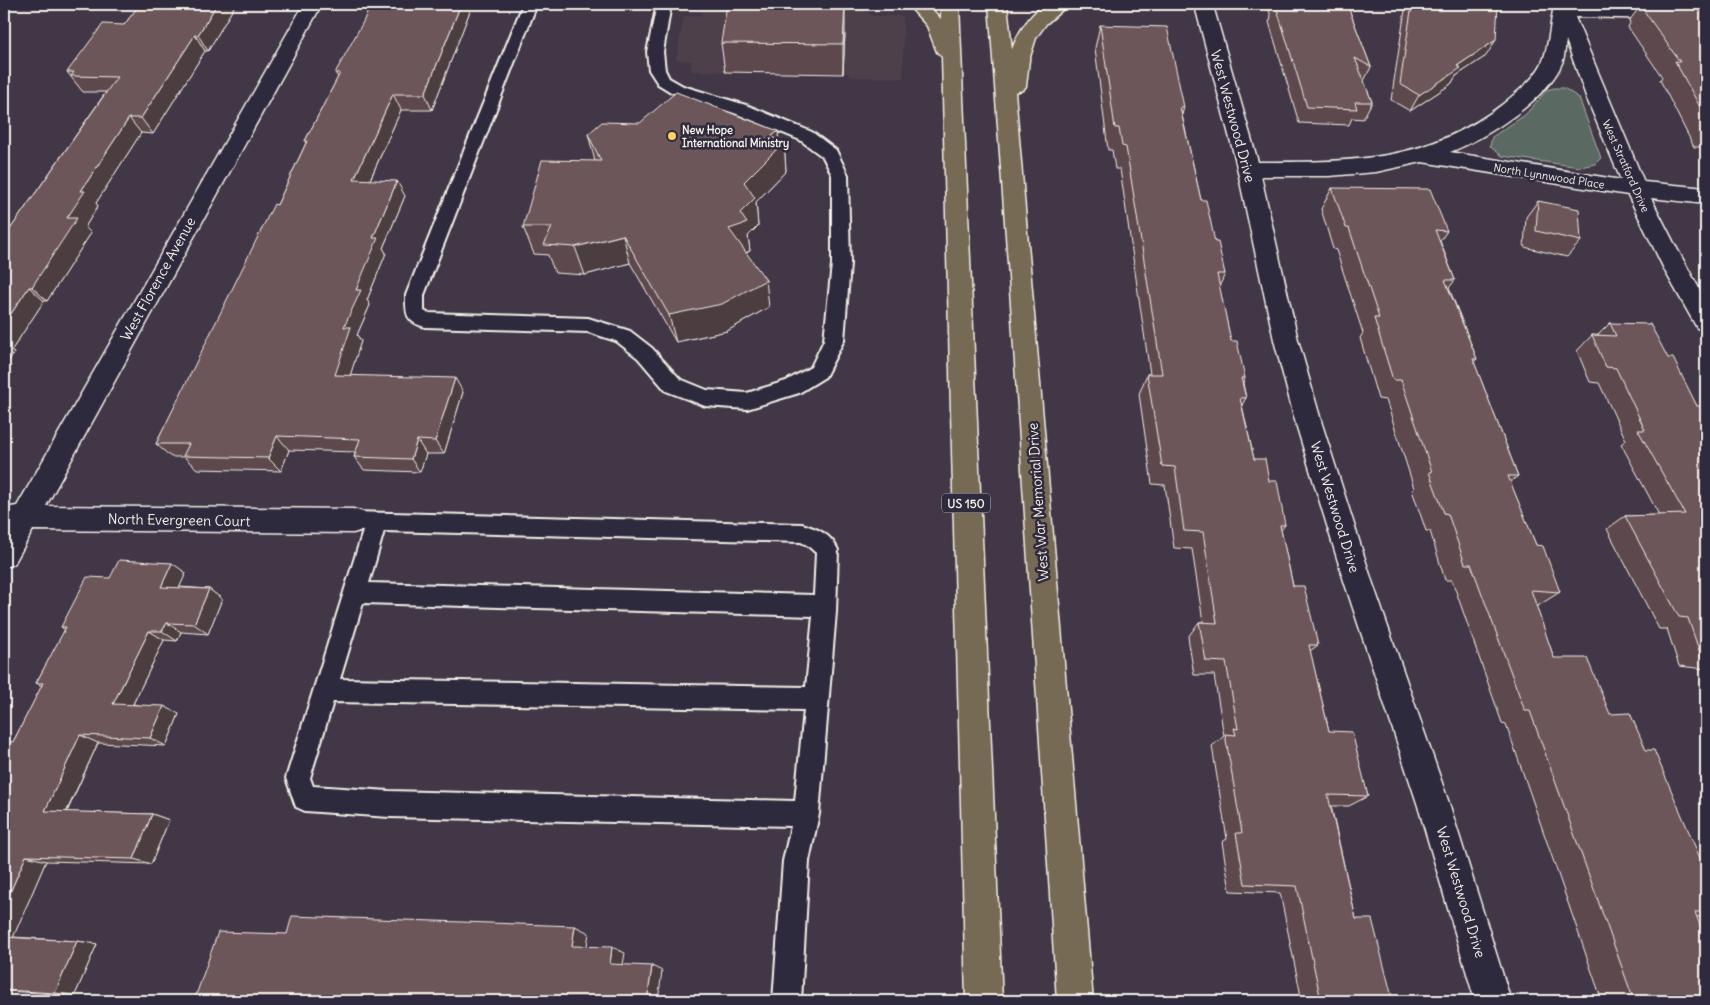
<svg xmlns="http://www.w3.org/2000/svg" width="1710" height="1005" viewBox="0 0 1710 1005" font-family="Delius,sans-serif">
  <style>
    .built { fill: #4e404c }
    .green { fill: #5a6b63; stroke: #a7aea6 }
    .lines { fill: none; stroke-linecap: round; stroke-linejoin: round }
    .lane-casing { stroke: #f4f1e8; stroke-width: 4 }
    .street-casing { stroke: #f4f1e8; stroke-width: 3 }
    .highway-casing { stroke: #f4f1e8; stroke-width: 3 }
    .lane { fill: #2f2a3d; fill-rule: evenodd }
    .street { fill: #2f2a3d; fill-rule: evenodd }
    .highway { fill: #776a54; fill-rule: evenodd }
    .wall { fill: #5d4a4d; stroke: #f4f1e8 }
    .shaded-wall { fill: #4c3c3f; stroke: #f4f1e8 }
    .building { fill: #6c565a; stroke: #f4f1e8 }
    .poi-dot { fill: #ffd166; stroke: #2f2a3d; stroke-width: 2 }
    .labels { text-anchor: middle; dominant-baseline: central; stroke-width: 5; stroke-linejoin: round; paint-order: stroke }
    .far-poi-label { font-size: 11px; font-weight: bold; fill: #f4f1e8; stroke: #2f2a3d; text-anchor: start }
    .far-street-label { font-size: 11px; fill: #f4f1e8; stroke: #2f2a3d }
    .shield { fill: #2f2a3d; stroke: #b9b5b5; stroke-width: 1 }
    .shield-label { font-size: 12px; font-weight: bold; fill: #f4f1e8 }
    .street-label { font-size: 14px; fill: #f4f1e8; stroke: #2f2a3d }
  </style>
  <rect width="100%" height="100%" fill="#413746"/>
  <filter id="ink" filterUnits="userSpaceOnUse"><feTurbulence type="fractalNoise" baseFrequency=".02" numOctaves="2"/><feDisplacementMap in="SourceGraphic" scale="10" xChannelSelector="R" yChannelSelector="G"/><feConvolveMatrix kernelMatrix="1 2 1 2 8 2 1 2 1" color-interpolation-filters="sRGB"/></filter>
  <g filter="url(#ink)">
    <path class="built" d="M698 4H858V7L873 16H903V78L852 77 847 73 691 71 692 61 676 60 684 16 702 15Z"/>
    <path class="green" d="M1554 88H1564L1579 98 1601 158 1595 164 1580 167 1502 156 1490 146 1492 137 1525 115 1547 90Z"/>
    <g class="lines">
      <g class="lane-casing">
        <path id="lane" d="M523 4H537L424 295V311L428 313 588 318 630 331 652 348 680 379 707 390 747 393 786 381 811 367 824 340 832 264V175L823 157 800 140 737 114 671 92 658 84 649 70 647 52 657 4H671L663 52 665 70 669 78 683 86 749 106 812 132 836 150 848 175 850 264 844 340 825 377 799 393 747 409 705 406 666 391 638 358 616 341 588 332 425 327C405 321 406 314 406 295Z
          M353 512 802 524C818 529 831 534 838 550L836 612 819 814 809 861 801 1001H773L783 861 791 826 389 817 305 811 296 807 286 778 363 531 345 528 342 521 345 514ZM384 531 801 542 807 545 816 553 814 595 369 583ZM363 603 813 616 806 687 340 679ZM333 702 804 710 795 801 389 791 313 786 310 778Z"/>
      </g>
      <g class="street-casing">
        <path id="street" d="M304 4H322L46 506 353 509 363 512 367 521 363 530 353 533 33 530 14 564 4 567V508L17 506Z
          M1196 4H1212L1213 6 1258 162C1349 162 1427 163 1503 104 1517 92 1533 81 1542 63 1548 50 1550 26 1553 11L1551 6 1552 4 1706 8V20L1575 17 1644 182 1706 188V204L1651 198 1675 245 1706 301V330L1697 328 1665 271 1628 195 1422 162 1376 172 1329 176H1261L1298 340 1322 424 1372 581 1450 806 1511 1001H1475L1418 806 1344 581 1296 424 1274 340 1235 158 1195 6ZM1566 40 1587 99 1621 180 1450 152C1486 138 1547 100 1562 63 1565 56 1565 47 1566 40Z"/>
      </g>
      <g class="highway-casing">
        <path id="highway" d="M907 4H927L941 19V4H959L1002 1001H966L942 57 937 52 927 26Z
          M989 4H1007L1012 50C1016 36 1033 7 1049 4 1055 3 1063 4 1069 4L1046 24 1036 38 1029 60 1026 86 1023 90 1015 92 1093 1001H1057L1012 318Z"/>
      </g>
      <use href="#lane" class="lane"/>
      <use href="#street" class="street"/>
      <use href="#highway" class="highway"/>
    </g>
    <path class="wall" d="M140 4H232L234 7 208 51H205L153 134 141 133 96 203 98 206 85 227 91 233 47 301H44L11 351 14 353 4 368V238L106 92H83L67 72 124 25Z
      M1269 4H1347L1371 67 1364 81 1372 102 1363 119 1352 118 1349 125 1299 123 1269 22 1271 17 1268 7Z
      M1408 4H1498L1486 56 1456 76 1451 84 1410 111 1391 100 1405 10Z
      M1642 4H1706V154L1703 147H1694L1660 80 1662 77 1628 27 1630 23 1629 21Z
      M470 11 432 110H401L370 180 405 196 383 248 386 253 367 300 370 305 357 335 361 341 350 375 463 392 444 454H426L420 472 364 470 354 457 356 452 289 450 281 471 197 469 184 457H171L156 444 277 205 306 143 305 141 338 77 335 73Z
      M1100 25 1184 107 1182 115 1201 200 1225 274 1219 287 1231 341 1245 378 1243 383 1246 398 1242 405 1254 459 1269 481 1285 525 1281 530 1293 586 1318 645 1310 651 1329 731 1368 796 1349 806H1331L1356 919 1393 1001H1302L1280 893 1230 891 1222 842 1227 839 1212 746 1224 736 1214 675H1194L1188 637 1199 622H1203L1192 549 1174 548 1165 485 1152 484 1139 394 1147 374H1150L1120 169H1115L1112 150H1108L1095 48Z
      M845 33 843 74 725 72 721 43Z
      M778 131V140L784 142 786 171 756 202 758 226 748 236 750 251 746 253 769 307 727 331 676 342 630 263 585 275 555 273 548 255 534 254 523 227 595 161 588 134Z
      M1332 188 1447 231 1440 241 1455 280 1449 288 1477 359 1474 362 1518 476 1510 482 1536 545 1560 592 1536 607 1554 658 1646 750 1706 872V916L1697 917 1706 1001H1602L1506 724 1502 723 1452 580H1445L1430 531H1426L1412 490 1414 488 1386 400 1378 399 1360 338 1363 333 1336 250 1333 249 1321 209Z
      M1538 201 1581 241 1567 257 1524 247 1526 217Z
      M1610 323 1668 358 1697 406 1706 410V669L1679 666 1667 629H1659L1607 529 1625 516 1659 515 1621 444 1626 440 1599 383 1590 382 1577 351 1592 335 1597 336Z
      M186 573 179 587 209 589 222 599 208 634 181 632 177 641 164 640 133 704 179 714 166 746 98 743 67 812 152 814 169 820 151 864 46 861 13 937 77 941 97 944 75 995 4 991V742H13L42 686 36 683 65 630 61 627 110 578Z"/>
    <path class="shaded-wall" d="M217 4H232L234 7 208 51 198 35Z
      M461 4H467L470 11 432 110 425 94Z
      M845 4V33L843 74V44Z
      M195 35 205 51 153 134 141 118Z
      M1496 40 1486 56 1456 76 1451 84 1410 111 1419 95 1457 66Z
      M393 94 401 110 363 195 354 179Z
      M129 118 141 133 96 203 98 206 85 227 91 233 47 301 32 287 81 191Z
      M778 131 779 148 784 142 786 171 756 202 758 226 748 236 750 251 734 257 729 229 740 213 744 182 771 137Z
      M397 181 405 196 383 248 386 253 367 300 370 305 357 335 361 341 346 389 335 375 344 327 356 290 373 238Z
      M623 235 630 263 585 275 575 247Z
      M766 280 769 307 727 331 676 342 669 315Z
      M29 287 44 301 11 351 14 353 4 368V324Z
      M455 378 463 392 444 454 435 441Z
      M277 436 289 450 281 471 268 458Z
      M417 440 426 454 420 472 411 459Z
      M172 563 186 573 175 597 161 587Z
      M209 589 222 599 208 634 194 624Z
      M167 623 181 632 177 641 162 631Z
      M149 631 164 640 129 712 113 704Z
      M164 706 179 714 166 746 150 738Z
      M80 735 98 743 64 817 45 811Z
      M152 814 169 820 151 864 134 859Z
      M26 856 46 861 12 940 4 938V906Z
      M575 926 589 933 586 952 572 946Z
      M77 941 97 944 75 995 55 993Z
      M612 947 625 953 622 970 610 964Z
      M652 966 662 971 658 1001H647Z"/>
    <path class="building" d="M140 4H217L198 35H195L141 118H129L81 191H85L67 218H77L32 287H29L4 324V238L117 77 71 76 74 72H67L103 24 124 25Z
      M371 4H461L425 94H393L354 179 397 181 373 238H378L356 290H361L344 327H351L335 375 455 378 435 441 417 440 411 459 354 457 360 439 277 436 268 458 183 456 189 444H156L274 204 277 205 307 141H305L340 73H335L363 22Z
      M727 4H845L843 44 721 43Z
      M1279 4H1347L1371 67 1355 58 1372 102H1355L1357 109 1307 107 1276 6H1279Z
      M1412 4H1498L1496 40 1457 66 1461 68 1419 95 1400 84Z
      M1644 4H1706V118L1675 61 1680 62 1642 8H1647Z
      M1100 25 1167 27 1184 107H1180L1201 200H1206L1215 242H1218L1225 274H1217L1231 341H1237L1245 378H1241L1246 398H1240L1254 459H1265L1269 481H1277L1285 525H1280L1293 586H1304L1318 645H1309L1329 731 1352 732 1368 796 1328 795 1356 919H1372L1393 1001H1321L1297 886 1245 884 1236 833H1242L1225 734 1236 735 1234 728 1238 729 1226 662 1206 661 1199 622 1217 623 1203 532 1184 531 1175 467 1162 466 1147 374H1162L1126 147 1122 146 1119 128H1115Z
      M676 92 778 131 771 137 784 142 744 182 755 198 740 213 747 223 729 229 766 280 722 304 669 315 623 235 575 247 544 245 552 227H523L542 160 601 161 588 134 602 122 640 123Z
      M1332 188 1430 189 1447 231 1435 230 1455 280H1445L1477 359H1473L1518 476H1508L1536 545 1543 546 1560 592 1531 590 1554 658H1587L1610 714 1630 713 1646 750H1654L1706 872V912H1695L1706 941V1001H1634L1530 711H1525L1471 564H1465L1448 514 1444 513 1429 472H1432L1401 380H1393L1374 318H1379L1349 228H1346Z
      M1538 201 1579 209 1581 241 1536 231Z
      M1610 323 1650 324 1668 358H1673L1697 406H1703L1706 410V656H1701L1688 618 1679 617 1625 516 1685 514 1638 430H1645L1616 368 1606 367 1592 335 1616 336Z
      M119 560 172 563 161 587 209 589 194 624 167 623 162 631H149L113 704 164 706 150 738 80 735 45 811 152 814 134 859 26 856 4 906V742H13L43 683H36L66 627H61L87 577 110 578Z
      M292 916 575 926 572 946 612 947 610 964 652 966 647 1001H194L218 932 287 934Z
      M4 937 77 941 55 993 4 990Z"/>
  </g>
  <circle class="poi-dot" cx="672" cy="136" r="5"/>
  <g class="labels">
    <g class="far-poi-label">
      <text x="682" y="130">New Hope<tspan x="682" dy="13">International Ministry</tspan></text>
    </g>
    <g class="far-street-label">
      <text transform="translate(1626 166) rotate(66)">West Stratford Drive</text>
      <text transform="translate(1549 176) rotate(9)">North Lynnwood Place</text>
    </g>
    <rect class="shield" x="942" y="493.5" width="48" height="19" rx="4"/>
    <g class="shield-label">
      <text x="966" y="503">US 150</text>
    </g>
    <g class="street-label">
      <text transform="translate(1233 116) rotate(75)">West Westwood Drive</text>
      <text transform="translate(158 279) rotate(-61)">West Florence Avenue</text>
      <text transform="translate(1038 502) rotate(-94)">West War Memorial Drive</text>
      <text transform="translate(1335 507) rotate(73)">West Westwood Drive</text>
      <text transform="translate(179 520) rotate(1)">North Evergreen Court</text>
      <text transform="translate(1461 892) rotate(73)">West Westwood Drive</text>
    </g>
  </g>
  <rect width="1710" height="1005" fill="none" stroke="#2f2a3d" stroke-width="20"/>
  <rect x="10" y="10" width="1690" height="985" fill="none" stroke="#f4f1e8" stroke-width="2" filter="url(#ink)"/>
</svg>
